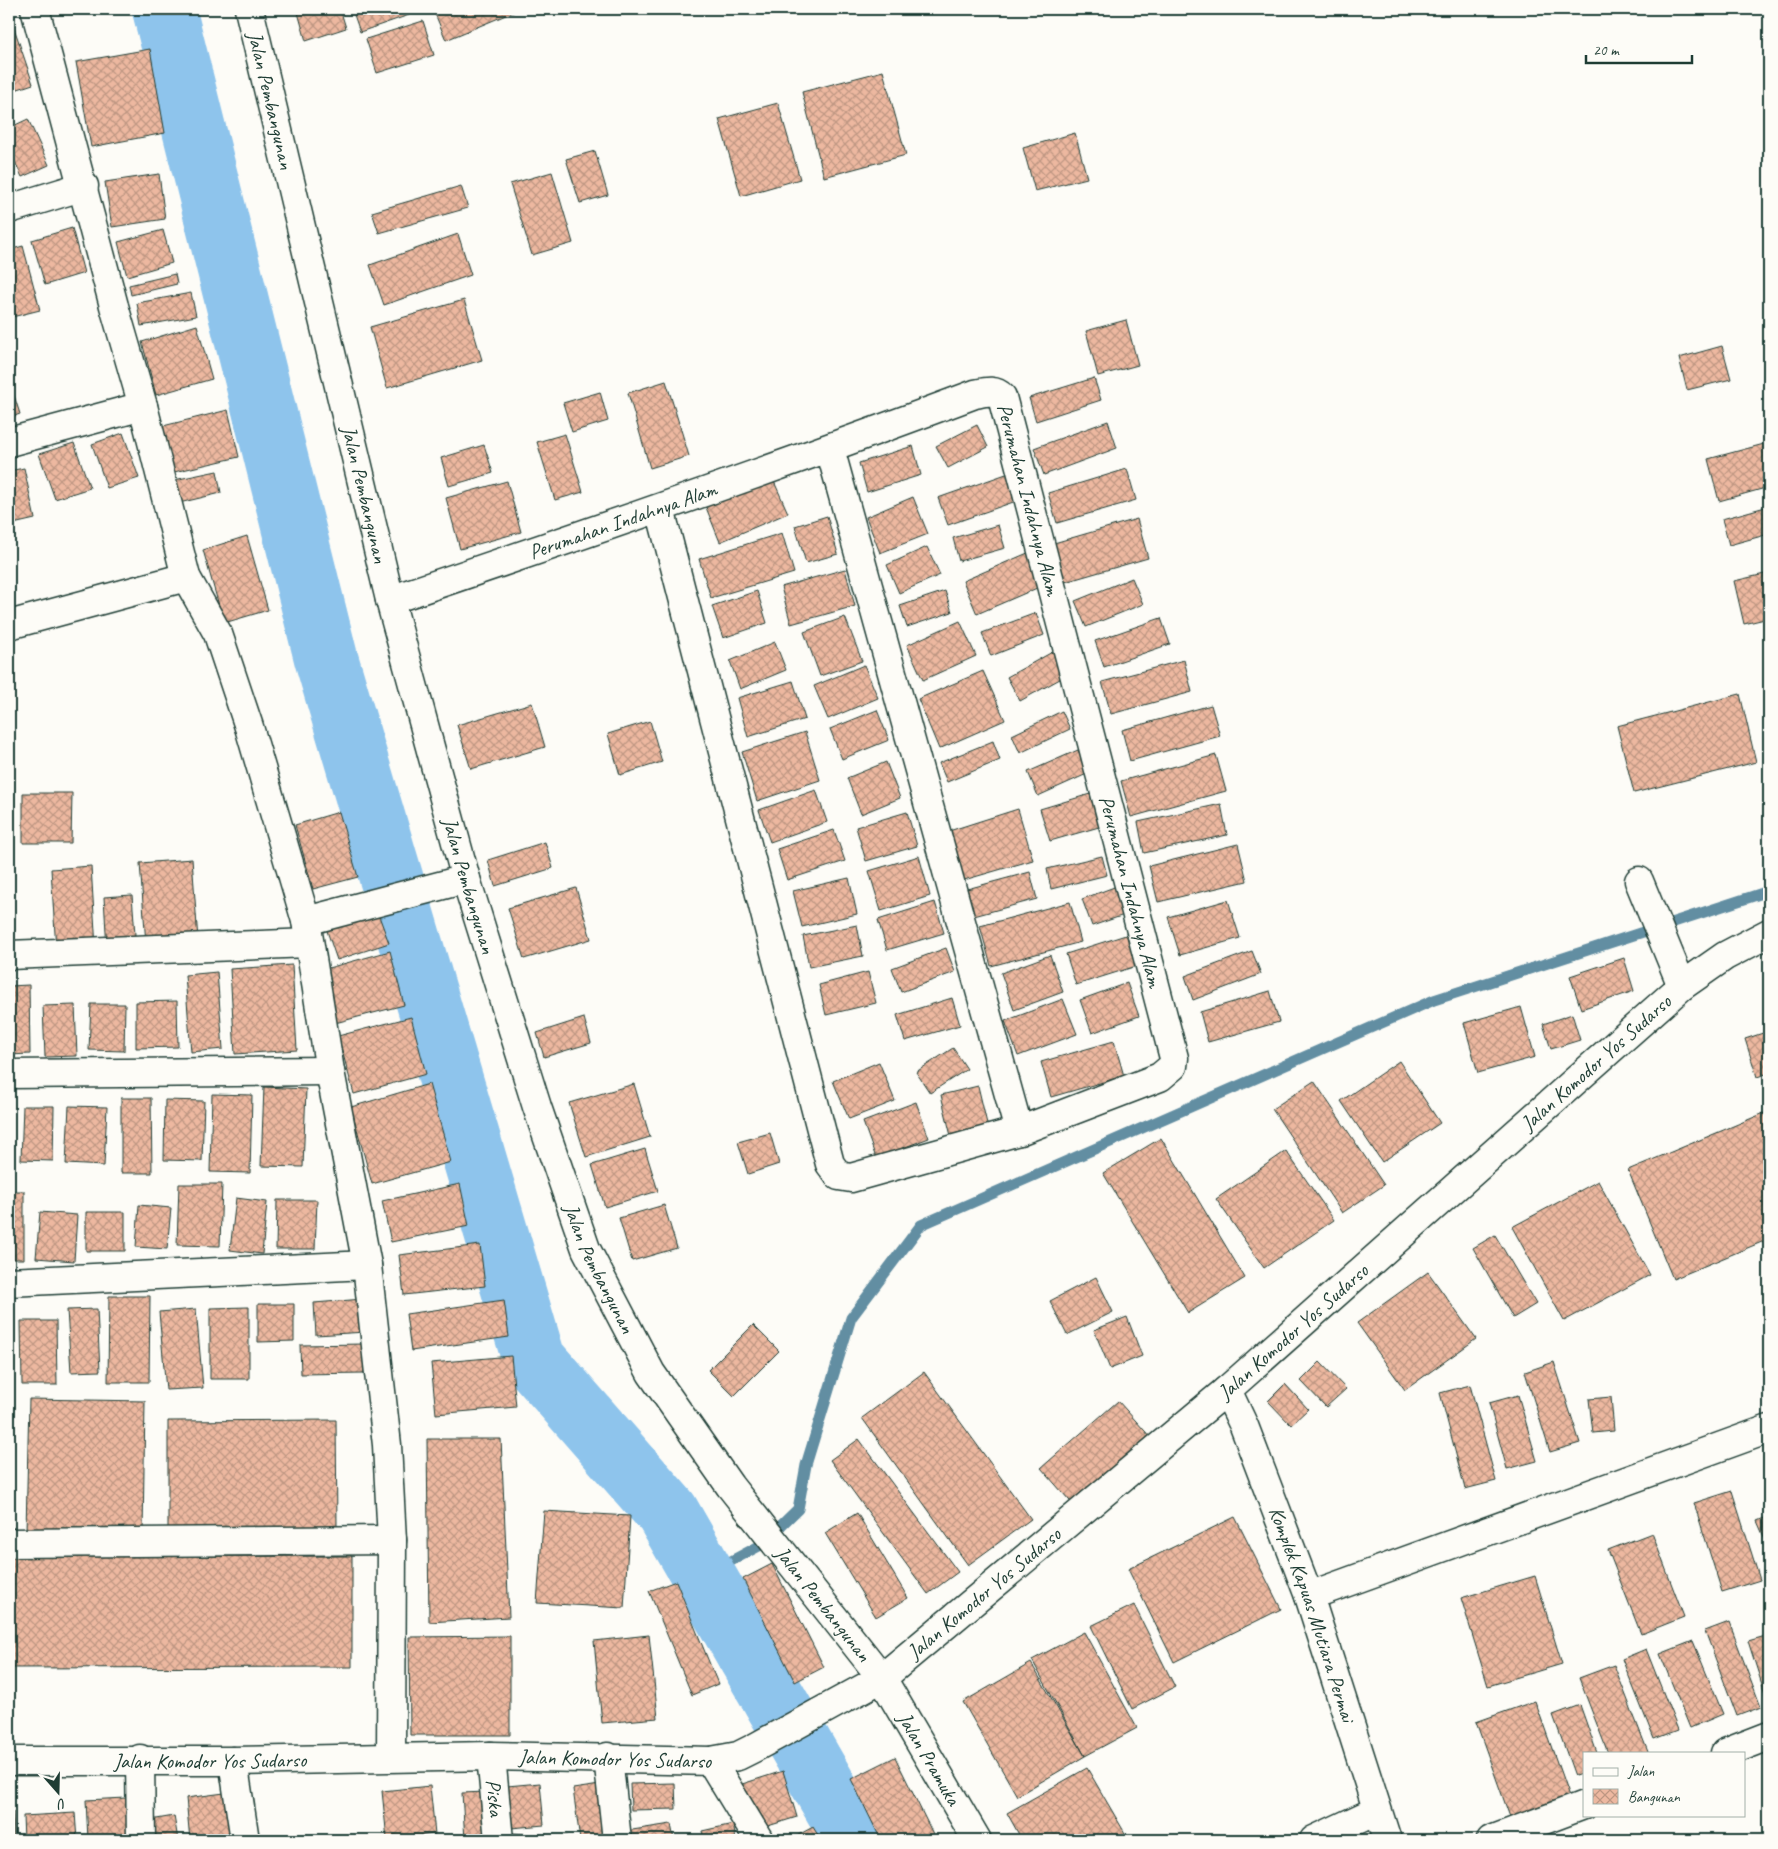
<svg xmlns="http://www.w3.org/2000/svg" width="1778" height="1849" viewBox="0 0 1778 1849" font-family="Caveat,sans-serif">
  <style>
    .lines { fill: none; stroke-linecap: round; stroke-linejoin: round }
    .stream { stroke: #628ea2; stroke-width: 11 }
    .river { stroke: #8ec4ec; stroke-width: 64 }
    .building { fill: url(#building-cross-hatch); stroke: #1f3d34 }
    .minor-casing { stroke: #1f3d34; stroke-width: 31 }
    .minor { stroke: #fdfcf7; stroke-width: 28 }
    .labels { text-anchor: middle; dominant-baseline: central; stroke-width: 4; stroke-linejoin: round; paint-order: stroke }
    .street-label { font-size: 21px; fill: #1f3d34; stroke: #fdfcf7 }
  </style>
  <defs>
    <pattern id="building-cross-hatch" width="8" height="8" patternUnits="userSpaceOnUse" patternTransform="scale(1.25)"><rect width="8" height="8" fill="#edb8a0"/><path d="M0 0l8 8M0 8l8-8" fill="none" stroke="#bf9783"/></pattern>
  </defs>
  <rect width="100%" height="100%" fill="#fdfcf7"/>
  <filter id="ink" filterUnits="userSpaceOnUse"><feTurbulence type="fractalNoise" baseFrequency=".02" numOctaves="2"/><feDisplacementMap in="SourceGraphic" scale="10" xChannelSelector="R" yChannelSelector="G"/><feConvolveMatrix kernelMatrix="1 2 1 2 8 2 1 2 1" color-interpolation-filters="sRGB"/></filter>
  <g filter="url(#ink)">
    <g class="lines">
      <path class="stream" d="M703 1576 761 1545 798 1509 806 1465 851 1318 921 1225 1434 1000 1769 891"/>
      <path class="river" d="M164 9 326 658 534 1360 667 1512 855 1840"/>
    </g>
    <path class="building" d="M297 9H340L346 28 306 41Z
      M352 9H407L409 15 360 32Z
      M433 9H518V10L446 40Z
      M9 13 33 84 9 92Z
      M423 21 434 55 377 73 366 39Z
      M150 49 165 133 91 147 76 62Z
      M883 71 906 155 824 177 802 92Z
      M778 103 800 179 741 196 719 119Z
      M28 119 49 165 22 177 9 149V128Z
      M1075 133 1087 178 1035 191 1023 148Z
      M595 151 608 195 580 203 566 159Z
      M552 172 573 243 532 255 510 184Z
      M159 174 165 219 112 227 105 182Z
      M461 186 468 208 379 233 372 212Z
      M72 228 84 273 45 285 32 240Z
      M163 230 172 263 127 276 118 242Z
      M458 234 471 275 384 305 370 265Z
      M23 246 40 310 12 317 9 306V250Z
      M175 274 177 284 131 295 129 285Z
      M191 293 196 316 141 326 137 303Z
      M464 300 482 360 387 388 370 327Z
      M1126 320 1138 365 1098 376 1086 331Z
      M197 325 212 379 156 395 142 342Z
      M1722 346 1731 379 1687 390 1679 358Z
      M1094 378 1101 400 1036 421 1029 398Z
      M9 380 20 414 9 418Z
      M666 381 689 456 650 468 628 393Z
      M600 392 608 421 572 432 563 403Z
      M228 410 239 457 174 472 163 426Z
      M1108 421 1117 448 1044 475 1034 448Z
      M977 425 988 447 948 468 936 446Z
      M123 433 139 478 107 488 92 444Z
      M565 434 583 492 555 500 537 442Z
      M74 443 90 488 55 499 39 454Z
      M1764 444 1769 462V487L1719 501 1708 459Z
      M484 445 493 473 449 486 441 458Z
      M913 446 921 475 867 492 859 463Z
      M24 468 35 519 9 525V471Z
      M1127 469 1136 500 1057 523 1048 493Z
      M217 471 221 493 179 503 174 480Z
      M1009 473 1019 500 948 525 938 498Z
      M772 477 788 513 720 542 705 505Z
      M507 481 521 532 460 549 446 498Z
      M913 497 928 534 880 553 866 517Z
      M1769 506V534L1729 545 1722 519Z
      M827 516 838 554 806 563 795 526Z
      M1137 519 1148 558 1065 582 1054 543Z
      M998 525 1005 548 959 561 953 538Z
      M782 533 794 573 711 598 699 559Z
      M247 536 268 610 224 623 203 550Z
      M927 547 940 575 899 593 887 565Z
      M1030 552 1044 585 977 614 963 581Z
      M845 569 855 606 791 624 781 587Z
      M1769 573V618L1744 624 1734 581Z
      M1132 578 1143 604 1086 627 1075 601Z
      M757 591 767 623 723 638 712 606Z
      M945 591 952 612 907 627 900 606Z
      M1036 613 1044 635 991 656 982 633Z
      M845 617 862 661 820 676 804 632Z
      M1161 618 1170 644 1104 667 1095 641Z
      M960 621 976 656 923 680 907 645Z
      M775 642 786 670 740 689 730 661Z
      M1056 650 1069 674 1020 701 1007 677Z
      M1184 660 1192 692 1111 714 1102 682Z
      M864 665 878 698 828 719 814 686Z
      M983 671 1005 720 939 749 918 699Z
      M793 681 805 719 748 737 737 698Z
      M1740 694 1756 762 1634 793 1617 726Z
      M532 703 545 747 471 769 457 725Z
      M1211 705 1220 736 1130 761 1122 730Z
      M877 710 889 740 842 759 830 729Z
      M1062 711 1070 729 1020 753 1012 735Z
      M650 721 662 762 620 775 608 734Z
      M805 732 820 780 757 801 742 752Z
      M993 741 1000 760 947 782 939 763Z
      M1078 750 1089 773 1038 796 1028 772Z
      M1216 755 1226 791 1131 817 1121 781Z
      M886 762 900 798 861 814 847 778Z
      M816 790 827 822 770 842 759 810Z
      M23 793H72L71 843H23Z
      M1090 794 1099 827 1050 841 1040 809Z
      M1221 804 1227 835 1144 853 1138 822Z
      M1018 809 1033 860 964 880 949 831Z
      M339 812 358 877 313 889 295 825Z
      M907 812 917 846 866 861 856 827Z
      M834 830 845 861 787 880 777 849Z
      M545 842 553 868 495 886 488 860Z
      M1238 844 1247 881 1158 902 1149 866Z
      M919 856 930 896 881 911 869 871Z
      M1102 856 1107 875 1051 889 1047 869Z
      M192 859 198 940 146 944 140 863Z
      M91 866 96 948 56 950 51 869Z
      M1030 872 1037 899 974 916 967 889Z
      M849 878 857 914 802 927 793 891Z
      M1117 886 1127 914 1092 926 1082 899Z
      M576 888 591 939 524 959 508 908Z
      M132 895 136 948 107 950 104 897Z
      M1228 900 1240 938 1180 955 1168 917Z
      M935 902 944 933 887 950 878 920Z
      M1070 902 1081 942 991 966 980 926Z
      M376 908 389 943 337 960 325 925Z
      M857 925 863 956 809 967 803 936Z
      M1132 933 1143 964 1076 985 1066 954Z
      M946 948 955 972 901 992 892 968Z
      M390 951 404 1005 335 1023 321 970Z
      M1252 951 1261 974 1193 1000 1185 976Z
      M1050 955 1063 992 1014 1010 1001 973Z
      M1624 958 1634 991 1581 1009 1570 976Z
      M292 965 297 1050 235 1054 230 969Z
      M217 972 223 1049 191 1052 185 975Z
      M868 972 876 1003 826 1015 819 985Z
      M1127 983 1139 1016 1092 1033 1080 1000Z
      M29 985 30 1054 9 1055V986Z
      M1270 991 1279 1022 1208 1042 1200 1012Z
      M952 998 960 1025 905 1041 897 1015Z
      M1063 999 1077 1034 1018 1056 1005 1021Z
      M177 1001 178 1047 136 1048V1002Z
      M91 1004H125L124 1051 89 1050Z
      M75 1005 77 1056 45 1057 43 1006Z
      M1521 1007 1535 1057 1478 1073 1464 1023Z
      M1572 1014 1580 1040 1551 1049 1543 1024Z
      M411 1017 426 1074 354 1094 338 1036Z
      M584 1018 591 1043 544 1057 537 1033Z
      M1769 1031V1073L1757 1077 1745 1039Z
      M1114 1041 1124 1076 1051 1097 1041 1062Z
      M953 1048 967 1069 930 1093 916 1072Z
      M1399 1061 1440 1123 1382 1162 1341 1101Z
      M879 1062 895 1101 849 1119 833 1081Z
      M1314 1081 1384 1185 1342 1213 1272 1109Z
      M429 1084 451 1162 372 1184 351 1107Z
      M634 1084 650 1137 586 1157 569 1103Z
      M978 1086 988 1128 951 1136 941 1095Z
      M264 1087 306 1089 303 1167 261 1166Z
      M212 1094 252 1095 250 1173 210 1172Z
      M121 1098H151L152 1173H121Z
      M165 1100 204 1101 202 1161 164 1160Z
      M916 1102 929 1138 876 1158 863 1122Z
      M23 1106H54L53 1161 21 1160Z
      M69 1106 107 1107 104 1166 66 1164Z
      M1769 1111V1239L1673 1279 1628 1170Z
      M770 1133 779 1164 748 1174 738 1142Z
      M1161 1138 1245 1278 1188 1313 1103 1173Z
      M645 1149 658 1191 605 1207 592 1165Z
      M1286 1151 1334 1220 1264 1268 1216 1199Z
      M1598 1181 1650 1275 1564 1321 1512 1227Z
      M179 1184H222L220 1246 177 1245Z
      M460 1184 469 1226 391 1242 382 1201Z
      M9 1191H24V1259H9Z
      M236 1198 267 1202 262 1254 230 1250Z
      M277 1200H317L315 1249H276Z
      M139 1205 171 1208 167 1249 136 1247Z
      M664 1205 677 1248 632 1261 619 1218Z
      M40 1212 77 1215 74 1261 36 1258Z
      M86 1212H125V1251H86Z
      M1495 1235 1536 1304 1513 1318 1473 1248Z
      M480 1245 485 1286 404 1295 399 1255Z
      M1428 1272 1476 1339 1405 1390 1357 1323Z
      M1096 1277 1113 1312 1067 1335 1050 1301Z
      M109 1296H150L149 1382H108Z
      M363 1299 366 1332 316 1335 314 1303Z
      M504 1300 509 1337 411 1351 406 1314Z
      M258 1304H294V1341L258 1342Z
      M249 1307V1379H210V1308Z
      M97 1309 100 1371 71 1372 67 1310Z
      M196 1309 203 1388 166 1390 159 1312Z
      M1127 1317 1142 1356 1110 1369 1094 1330Z
      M21 1321H56L57 1385H22Z
      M753 1325 779 1351 734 1396 708 1370Z
      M364 1344V1373L301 1374 300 1345Z
      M511 1356 516 1407 436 1414 431 1363Z
      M1320 1362 1346 1389 1326 1407 1301 1381Z
      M1554 1362 1580 1443 1550 1452 1525 1372Z
      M924 1372 1031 1519 968 1565 862 1418Z
      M1285 1384 1308 1409 1291 1425 1268 1401Z
      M1470 1385 1496 1481 1465 1489 1440 1393Z
      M1518 1395 1537 1461 1507 1469 1489 1403Z
      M1611 1397 1614 1431 1593 1433 1589 1399Z
      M29 1399 145 1401 143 1533 26 1531Z
      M1118 1401 1153 1440 1076 1508 1041 1468Z
      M336 1420 337 1527 168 1529V1421Z
      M427 1439H501L509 1617 429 1622Z
      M859 1439 958 1572 928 1594 830 1460Z
      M1732 1491 1760 1580 1722 1592 1694 1503Z
      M544 1511 630 1516 624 1608 537 1603Z
      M857 1513 908 1598 876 1617 825 1533Z
      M1769 1516V1548L1757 1521Z
      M1235 1517 1281 1609 1174 1662 1128 1569Z
      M1652 1533 1684 1617 1641 1634 1608 1550Z
      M352 1556V1667L9 1668V1557Z
      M772 1564 824 1667 795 1682 743 1579Z
      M1535 1576 1562 1664 1488 1686 1461 1598Z
      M676 1581 718 1684 692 1695 649 1591Z
      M1134 1605 1175 1687 1132 1709 1091 1626Z
      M1729 1622 1761 1707 1737 1716 1705 1631Z
      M1084 1632 1137 1728 1085 1756 1032 1660Z
      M649 1635 658 1718 602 1723 594 1641Z
      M1769 1635V1696L1766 1697 1748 1641Z
      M510 1636V1735H410L409 1637Z
      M1693 1641 1723 1714 1690 1728 1660 1654Z
      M1646 1649 1678 1730 1654 1739 1622 1659Z
      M1031 1663 1085 1756 1017 1796 963 1702Z
      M1614 1665 1648 1752 1646 1753H1608L1579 1678Z
      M1535 1701 1570 1799 1511 1820 1476 1722Z
      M1580 1705 1597 1753H1584V1773L1575 1776 1553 1715Z
      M895 1757 936 1840H881L851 1779Z
      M1087 1768 1129 1840H1022L1007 1813Z
      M783 1771 797 1817 755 1830 739 1785Z
      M540 1783 544 1825 511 1828 507 1786Z
      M675 1783 676 1809 631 1810 630 1784Z
      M600 1785 607 1840H580L573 1789Z
      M430 1786 435 1834 387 1839 382 1791Z
      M232 1792 237 1840H190L186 1798Z
      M486 1792 489 1840H465L462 1793Z
      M126 1798 129 1840H88L86 1800Z
      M13 1812 14 1840H9V1813Z
      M75 1813 77 1840H24L23 1816Z
      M174 1816 178 1840H148L145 1821Z
      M671 1824 674 1840H627L626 1831Z
      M733 1824 736 1840H704L702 1831Z
      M813 1827 821 1840H789Z
      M512 1833 568 1837V1840H511Z
      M306 1838V1840H268V1839Z"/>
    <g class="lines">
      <g class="minor-casing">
        <g id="minor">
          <path d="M35 9 114 306 143 406 186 577 218 634 249 727 306 921 330 1071 367 1265 387 1445 392 1540 391 1757"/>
          <path id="s1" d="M249 9 390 600 466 879 537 1107 586 1249 651 1373 730 1486 882 1678 977 1840"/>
          <path d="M9 209 84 186"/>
          <path d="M9 442 143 406"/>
          <path d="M830 449 1019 1131"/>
          <path id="s2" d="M390 600C586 534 781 467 975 394 985 392 995 389 1002 397L1174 1058 1173 1066 1160 1077 1019 1131 851 1178 839 1176 830 1164 660 509"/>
          <path d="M9 625 186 577"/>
          <path d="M1639 881 1682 986"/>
          <path d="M306 921 466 879"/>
          <path d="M9 955 309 943"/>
          <path d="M9 1074 330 1071"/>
          <path d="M9 1282 367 1265"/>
          <path id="s3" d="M1227 1390 1244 1426 1309 1596 1387 1840"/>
          <path d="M9 1543 392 1540"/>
          <path d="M1309 1596 1769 1429"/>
          <path d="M1725 1753 1769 1736"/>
          <path id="s4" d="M491 1756 499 1840"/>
          <path d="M608 1757 617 1840"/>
          <path d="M140 1759 141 1840"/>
          <path id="s5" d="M9 1761H233L491 1756 711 1761 738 1756 754 1748 882 1678 1227 1390 1682 986 1725 956 1769 933"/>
          <path d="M233 1761 245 1840"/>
          <path d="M711 1761 759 1840"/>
          <path d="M1314 1840 1376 1811"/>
          <path d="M1491 1840 1584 1805"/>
        </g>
      </g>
      <use href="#minor" class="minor"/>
    </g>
  </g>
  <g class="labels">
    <g class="street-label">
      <text stroke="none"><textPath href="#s1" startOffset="94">Jalan Pembangunan</textPath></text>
      <text stroke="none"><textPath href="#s1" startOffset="499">Jalan Pembangunan</textPath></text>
      <text stroke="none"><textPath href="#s2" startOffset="755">Perumahan Indahnya Alam</textPath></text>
      <text stroke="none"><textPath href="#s2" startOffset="246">Perumahan Indahnya Alam</textPath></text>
      <text stroke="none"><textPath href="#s1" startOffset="904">Jalan Pembangunan</textPath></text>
      <text stroke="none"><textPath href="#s2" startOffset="1160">Perumahan Indahnya Alam</textPath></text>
      <text stroke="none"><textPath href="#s5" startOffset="1836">Jalan Komodor Yos Sudarso</textPath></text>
      <text stroke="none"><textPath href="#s1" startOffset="1309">Jalan Pembangunan</textPath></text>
      <text stroke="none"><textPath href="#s5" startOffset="1431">Jalan Komodor Yos Sudarso</textPath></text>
      <text stroke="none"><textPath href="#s5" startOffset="1026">Jalan Komodor Yos Sudarso</textPath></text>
      <text stroke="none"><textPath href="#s1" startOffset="1714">Jalan Pembangunan</textPath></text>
      <text stroke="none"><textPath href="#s3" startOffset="240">Komplek Kapuas Mutiara Permai</textPath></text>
      <text stroke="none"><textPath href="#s5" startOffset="606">Jalan Komodor Yos Sudarso</textPath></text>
      <text stroke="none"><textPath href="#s5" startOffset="201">Jalan Komodor Yos Sudarso</textPath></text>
      <text stroke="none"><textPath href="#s1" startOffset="1902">Jalan Pramuka</textPath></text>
      <text stroke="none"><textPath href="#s4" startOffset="42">Piska</textPath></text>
    </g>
  </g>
  <rect width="1778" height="1849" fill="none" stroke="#fdfcf7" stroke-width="30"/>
  <rect x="15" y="15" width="1748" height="1819" fill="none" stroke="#1f3d34" stroke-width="2" filter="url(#ink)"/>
  <rect x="1583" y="1752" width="162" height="65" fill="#fdfcf7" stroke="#a4b0a9"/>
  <rect x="1593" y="1768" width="25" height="8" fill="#fdfcf7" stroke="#a4b0a9"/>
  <text x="1628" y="1776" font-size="15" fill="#1f3d34">Jalan</text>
  <rect x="1593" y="1789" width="25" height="15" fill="url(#building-cross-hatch)" stroke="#a4b0a9"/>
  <text x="1628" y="1802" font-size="15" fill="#1f3d34">Bangunan</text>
  <g transform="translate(58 1792) rotate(160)" stroke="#fdfcf7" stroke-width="4" paint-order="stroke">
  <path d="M0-4L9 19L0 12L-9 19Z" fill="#1f3d34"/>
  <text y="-8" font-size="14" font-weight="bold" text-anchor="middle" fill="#1f3d34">U</text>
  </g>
  <path d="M1586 55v8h106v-8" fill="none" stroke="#1f3d34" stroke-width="2.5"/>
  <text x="1593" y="55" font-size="15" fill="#1f3d34" stroke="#fdfcf7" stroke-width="4" paint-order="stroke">20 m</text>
</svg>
